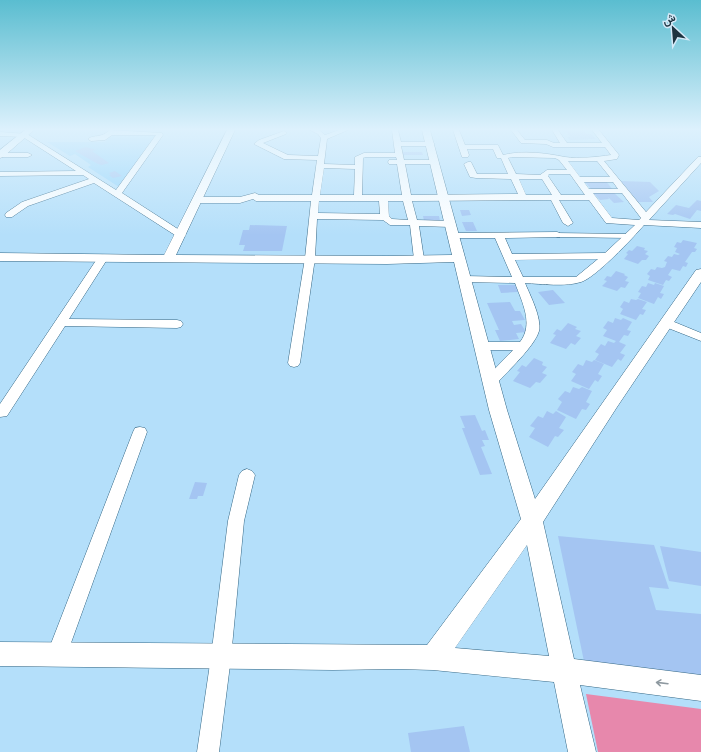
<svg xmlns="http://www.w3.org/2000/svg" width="701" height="752" viewBox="0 0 701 752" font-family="'Public Sans',Vazirmatn,sans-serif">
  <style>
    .built { fill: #96d5fb }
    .green { fill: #e788ac }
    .building { fill: #a4c5f2 }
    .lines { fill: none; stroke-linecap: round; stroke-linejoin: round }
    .pedestrian-casing { stroke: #346785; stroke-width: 1 }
    .minor-casing { stroke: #346785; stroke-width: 1 }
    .tertiary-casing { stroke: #346785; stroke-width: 1 }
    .pedestrian { fill: #fff; fill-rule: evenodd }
    .minor { fill: #fff; fill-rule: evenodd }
    .tertiary { fill: #fff; fill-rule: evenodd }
    .oneway { stroke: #8e99a0 }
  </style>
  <rect width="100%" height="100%" fill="#b4dffa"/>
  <path class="built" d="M112 134H157L119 187 88 167 91 165 75 154 70 156 47 142H105Z"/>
  <path class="green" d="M586 694 701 709V752H598Z"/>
  <path class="building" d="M584 130 586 134H591L596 139 570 140 567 137H571L565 131Z
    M86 147 96 150 92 151 109 163 102 165 98 164 75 151Z
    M402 152H422L423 155H403Z
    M115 171 122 176 113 178 109 175H111L109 173Z
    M605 180 613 190H592L584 181Z
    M621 181 650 182 659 191 649 197 653 202H638Z
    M613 192 624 202 614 203 608 197 609 199 600 200 593 193Z
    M697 200 701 201V211L697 210 690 219 675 214 673 215 667 214 676 205 689 208Z
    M460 210H469L471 215 462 216Z
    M423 216H439L440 221H424Z
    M462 222H473L477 231H466Z
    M250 225 287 226 282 251H243L245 245H239L243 230H249Z
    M683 240 697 243 694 248 697 249 695 252H692L685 262 688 263 686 267 683 266 680 271 672 269 668 275 672 277 669 281 666 280 663 285 648 280 650 276 647 274 651 269 655 270 657 267 662 268 665 267 667 262 664 261 668 256 672 257 674 254 678 255 680 254 675 252 677 248 674 247 677 242 681 243Z
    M637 246 645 248 644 250 648 251 645 254 649 256 646 260H642L638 264 624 259 628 254 626 253 629 250 632 251Z
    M616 271 625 274 624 275 628 277 625 281 629 282 625 288 621 287 617 291 602 286 607 281 604 280 607 276 611 277Z
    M648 283 654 285 655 283 664 286 660 293 664 294 661 299 658 297 654 304 638 298 641 293 638 292 642 286 646 287Z
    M498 285H515L518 292 501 293Z
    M553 290 565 303 549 305 538 292Z
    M631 299 636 300 638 299 647 302 642 309 646 310 643 315 640 314 636 320 620 314 623 309 620 307 624 301 629 303Z
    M510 302 515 311H520L525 320 512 321 514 325 521 324 526 332 516 333 519 339 500 341 495 330H499L487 303Z
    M615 318 621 320 623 318 632 322 627 330 631 331 628 336 624 335 619 342 626 345 620 353 625 355 621 361 618 359 612 367 595 360 599 354 595 352 601 344 605 346 608 341 614 343 616 341 603 336 607 330 603 328 608 321 613 323Z
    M568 323 577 327 575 329 581 331 576 336 581 338 575 345 571 343 566 349 550 343 556 335 553 334 557 329 561 331Z
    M534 358 543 362 542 365 547 367 542 373 547 375 540 383 536 382 530 388 513 381 520 372 517 371 522 365 526 367Z
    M586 360 592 362 594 360 604 364 598 374 602 376 598 382 595 380 589 389 571 381 576 374 572 372 578 364 583 366Z
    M573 387 579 389 582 387 592 391 586 402 590 404 586 410 582 409 576 419 557 410 562 402 558 399 565 391 570 393Z
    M547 411 553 414 556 411 566 417 559 428 564 430 558 437 555 436 548 447 529 437 535 428 530 426 538 416 543 418Z
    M475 415 482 431 485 430 489 440H482L485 446 481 447 492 474 480 475 462 428H465L460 416Z
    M195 482 207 483 203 496H198L197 499H189Z
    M558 536 654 545 669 589 649 587 656 610 701 614V682L586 671Z
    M660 546 701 552V586L669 581Z
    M464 726 470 752H411L408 733Z"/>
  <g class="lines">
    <g class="pedestrian-casing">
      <path id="pedestrian" d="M554 233 630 234 634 236 630 238 557 237 553 235Z"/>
    </g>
    <g class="minor-casing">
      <path id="minor" d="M110 130 162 133 163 135 122 193 184 233 186 235 184 237H178L94 183 28 206 12 217H6L5 215 6 213 22 202 89 179 83 175 0 176V172L76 171 23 137 0 136V132L27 134 116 190 156 135H112L105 140 91 141 88 139C95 134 100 139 110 130Z
        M310 130H319L325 135 339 130H348L327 139 324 164 355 165V157L364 153H395L392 130H398L401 142H433L434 144 430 146H401L404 160H435L439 162 435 164H405L411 195 518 194 511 179 476 178 470 177 464 164 468 162H471L477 174H508L501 158H497L493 149H467L469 155 468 157H462L453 130H459L465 145H498L503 155C523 150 545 153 565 157 579 159 597 157 611 155L605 147H553L546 144 521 143 511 130H517L525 140H547L554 143H560L552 130H558L567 143H602L592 130H599L619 155 617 159 604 161 646 212 698 157H701V163L649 220 701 222V228L644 225C633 238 595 278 581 282 566 287 541 284 525 283 530 295 542 318 539 331 535 346 507 372 496 384L491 386 486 384 484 381 486 378 513 350H481L477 349 475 346 477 343 481 342H520C534 324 522 302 515 283L464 282 459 279 464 276 512 277 495 238H453L448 235 450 233 557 232 560 233 562 235 560 237 505 238 512 254 605 253 635 225 606 223 589 200H559L573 223 568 226 563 223 551 200 412 201 417 220 451 221 456 224 451 227 419 226 424 259 419 262 414 259 410 225H390L383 220 317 219 315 258 300 363 298 366 294 367 290 366 288 363 305 258 311 201H256L253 199 240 203H198L194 200 198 197H240L255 193 259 195H312L317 160 284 159 254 144 259 140 284 131 287 133 286 134 263 143 288 155 318 156 321 138 318 134ZM365 157H396L397 160H389L388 162 389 164H397L402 195H362L363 158ZM512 157 555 158 559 160 567 170H547L540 175 516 174 508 158ZM568 161H597L610 177H580ZM324 168 355 169 354 195H320ZM549 174H570L585 195H561L548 176ZM519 179H542L552 195H526ZM584 182H613L618 189H589ZM593 193H622L641 218 639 220 612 218ZM319 201H379L380 214 318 213ZM388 201H403L408 220 392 219 389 216ZM598 259 576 277H523L515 260Z
        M0 153H28L32 155 28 157H0Z
        M103 255 108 258 69 319 177 320 181 321 183 324 181 327 177 328 65 326 7 416 0 417V404L99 256Z
        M667 319 701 333V341L663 326 661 323 663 320Z
        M140 427 145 428 147 432 67 654 64 661 57 664 50 661 47 654 133 432 135 428Z
        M247 469 252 471 255 475 244 521 231 657 219 752H197L211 657 228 521 239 475 242 471Z"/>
    </g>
    <g class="tertiary-casing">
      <path id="tertiary" d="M25 130H34L3 157 0 158V150Z
        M227 130H235L176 255 387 256 452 255 422 130H430L507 410 535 499 696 270 701 269V282L617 407 543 522 574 659 701 675V701L580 685 596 752H568L554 682 433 670 398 669 333 670 0 666V642L427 645 521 519 489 410 454 262 387 264 0 261V253L164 255ZM527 545 549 656 455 648Z"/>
    </g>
    <use href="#pedestrian" class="pedestrian"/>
    <use href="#minor" class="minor"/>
    <use href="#tertiary" class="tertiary"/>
  </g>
  <defs><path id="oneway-shaft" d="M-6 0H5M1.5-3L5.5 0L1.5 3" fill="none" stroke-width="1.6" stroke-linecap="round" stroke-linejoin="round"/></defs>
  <use class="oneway" href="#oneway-shaft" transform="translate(662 683) rotate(-173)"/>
  <linearGradient id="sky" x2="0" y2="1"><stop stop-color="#5abdd0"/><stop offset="0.55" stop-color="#ddf1fd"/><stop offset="1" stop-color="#ddf1fd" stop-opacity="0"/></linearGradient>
  <rect width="701" height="235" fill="url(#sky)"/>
  <g transform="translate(673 28) rotate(334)" stroke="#d4e9f7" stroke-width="3" paint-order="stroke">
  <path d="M0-3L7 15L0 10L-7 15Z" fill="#1d3340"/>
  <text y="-6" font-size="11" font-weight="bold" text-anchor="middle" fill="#1d3340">ش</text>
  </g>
</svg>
